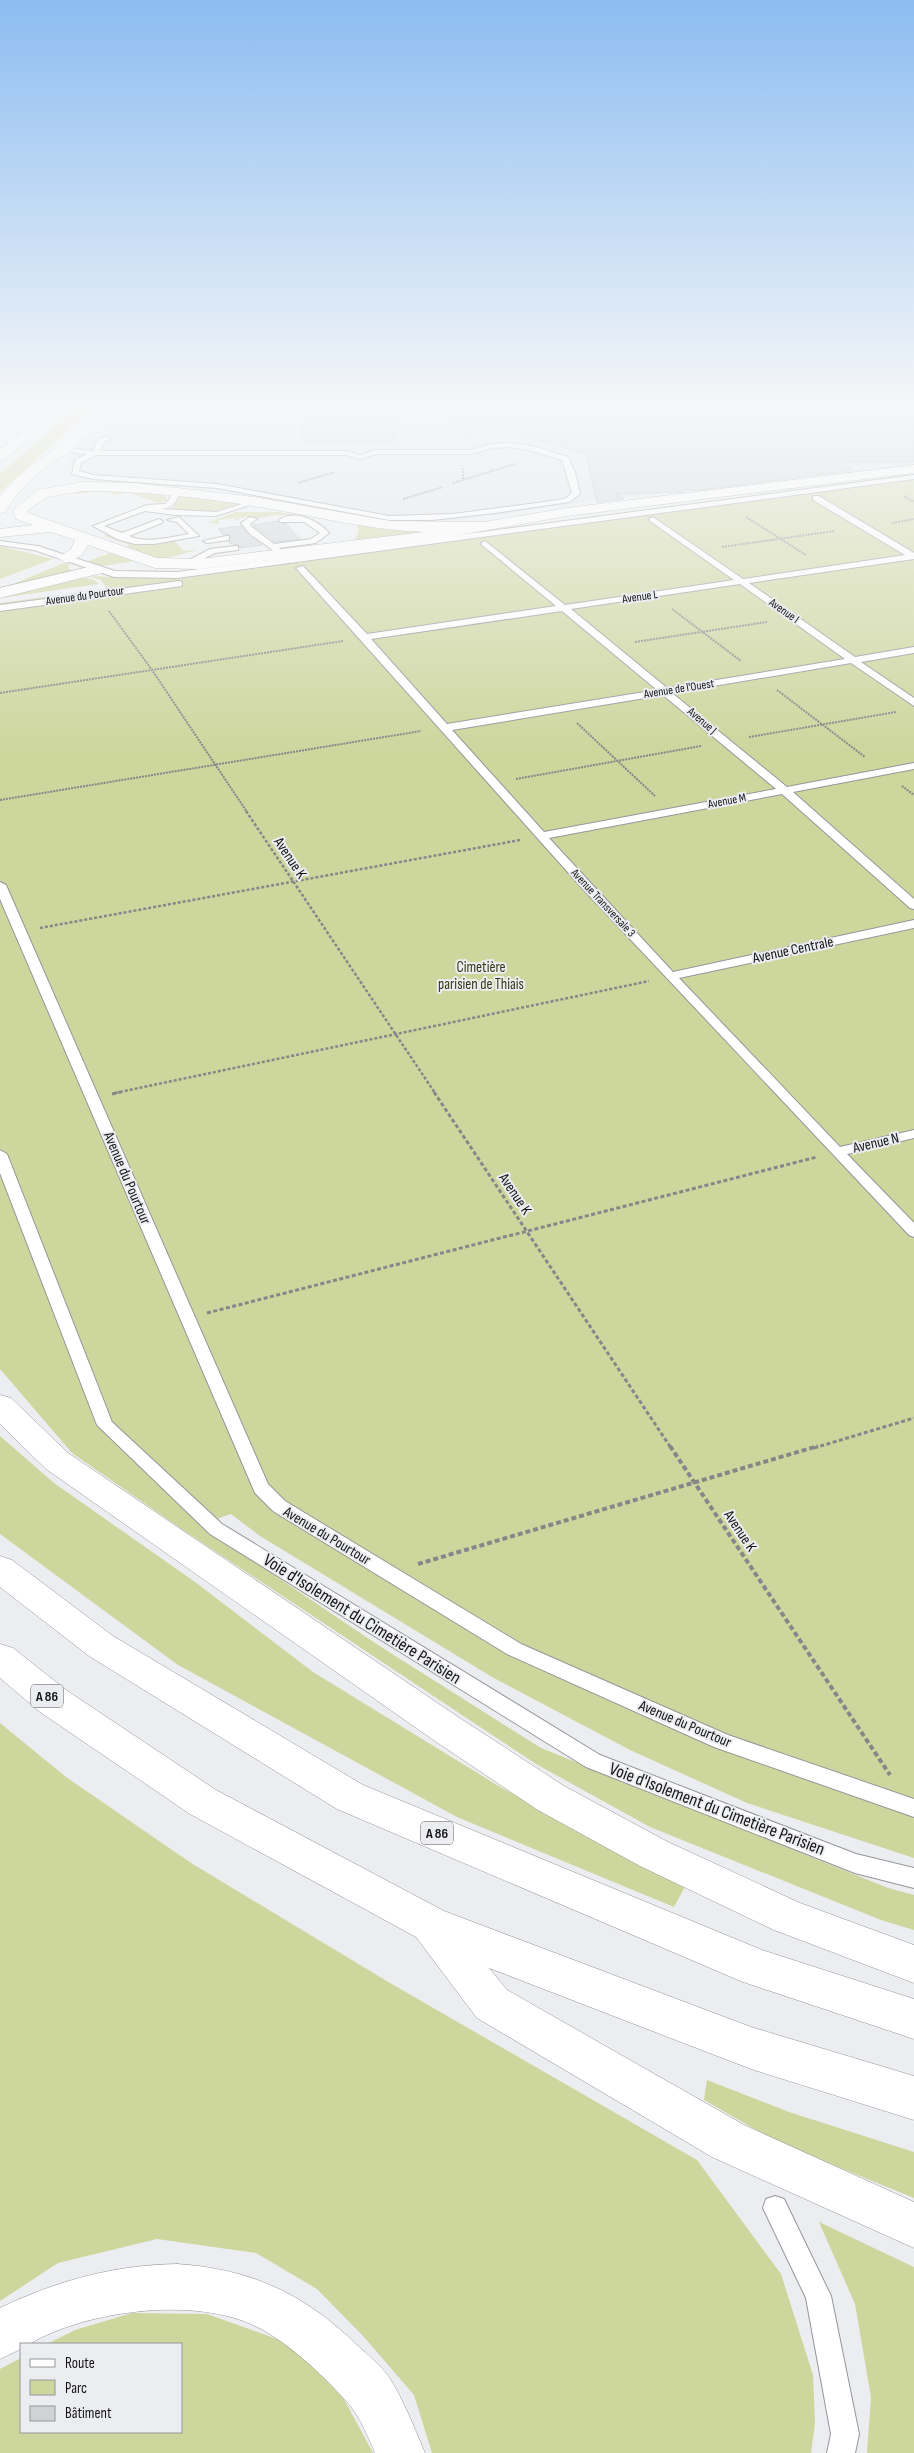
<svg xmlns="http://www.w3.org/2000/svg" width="914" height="2453" viewBox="0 0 914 2453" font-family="'Sofia Sans Condensed',sans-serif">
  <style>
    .built { fill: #dee2ec }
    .green { fill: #cdd69d }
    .building { fill: #d1d2d5; stroke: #b9babd }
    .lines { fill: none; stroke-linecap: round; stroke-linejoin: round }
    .lane-casing { stroke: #959699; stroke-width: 2 }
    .secondary-casing { stroke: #959699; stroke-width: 1 }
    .primary-casing { stroke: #959699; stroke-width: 1 }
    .highway-casing { stroke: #959699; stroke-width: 1 }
    .path-far3 { stroke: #868789; stroke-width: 2; stroke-dasharray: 2 1; stroke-linecap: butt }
    .path-far2 { stroke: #868789; stroke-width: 2.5; stroke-dasharray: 3 2; stroke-linecap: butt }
    .path-far1 { stroke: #868789; stroke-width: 3; stroke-dasharray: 4 2.5; stroke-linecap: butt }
    .path { stroke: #868789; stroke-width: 4; stroke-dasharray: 5 3; stroke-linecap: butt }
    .lane { fill: #fff; fill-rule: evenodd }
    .secondary { fill: #fff; fill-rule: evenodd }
    .primary { fill: #fff; fill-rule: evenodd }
    .highway { fill: #fff; fill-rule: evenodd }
    .labels { text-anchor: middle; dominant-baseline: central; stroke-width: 4; stroke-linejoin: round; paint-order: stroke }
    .far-street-label { font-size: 12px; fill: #151517; stroke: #ebedf0 }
    .shield { fill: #ebedf0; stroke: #555658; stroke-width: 1 }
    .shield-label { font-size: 14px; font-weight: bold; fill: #151517 }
    .street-label { font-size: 15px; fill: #151517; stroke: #ebedf0 }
    .park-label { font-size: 15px; fill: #343814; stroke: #ebedf0 }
    .near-street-label { font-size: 18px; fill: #151517; stroke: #ebedf0 }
  </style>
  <rect width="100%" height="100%" fill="#ebedf0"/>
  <path class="built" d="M120 410H914V464L564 505 454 521 429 524 395 522 209 489 83 479 66 474 62 470 67 459Z"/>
  <path class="green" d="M75 410H91L0 492V474Z
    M914 480V1858L747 1803 630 1750 492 1677 260 1536 231 1514 200 1525 378 1645 541 1748 888 1888 914 1895V1930L881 1920 650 1827 536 1764 183 1530 72 1453 0 1369V603L105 589 106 587 101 580 89 576 176 579Z
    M82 489 163 494 168 500 159 503 127 492 117 495 103 490 75 494 68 490Z
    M181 495 223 501 174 512 171 510Z
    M227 501 240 504 209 512 181 510Z
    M236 512H280L297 515H277L248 520 246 517 238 518 239 521 233 518 218 520 220 524 207 523Z
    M355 522 437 532 348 544 356 538 359 530Z
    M107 534 132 544 175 541 183 551 197 550 160 560 123 548 130 545 104 536Z
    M0 546 53 559 0 579Z
    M110 553 133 561H134L102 566 88 561Z
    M64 563 70 564 68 568 73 572 1 589Z
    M83 577 94 580 99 584 0 598V596Z
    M0 1436 54 1483 195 1582 313 1672 497 1785 575 1828 687 1883 674 1907 457 1817 178 1665 0 1534Z
    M0 1723 66 1777 191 1863 390 1983 697 2160 781 2274 813 2375 815 2423 811 2453H432L414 2395 364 2337 317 2289 256 2253 157 2239 58 2263 0 2301Z
    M707 2080 789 2112 914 2152V2198L777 2142 704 2100Z
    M819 2222 914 2267V2453H867L871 2397 855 2304Z
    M132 2313 207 2314 285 2342 339 2390 373 2453H0V2369L21 2358V2432H181V2344H47L75 2330Z"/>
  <path class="building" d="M306 410H399L395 442H306L307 437H300Z
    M452 410H857L860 414H914V462H843L852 470 701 490H684L685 491 682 492 616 494 624 499 597 502 586 454 478 424V436L451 435Z
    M278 521 286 524 300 539 275 542 253 525Z
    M241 526 249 536 262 545 240 548 239 545 232 544 229 542 230 535H223L219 529Z"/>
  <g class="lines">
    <g class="lane-casing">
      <path id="lane" d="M107 437 111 439 104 442 100 451H347L360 455 375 450H471L491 444 509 443 532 446 568 457 575 472 580 494 569 502 495 513 432 520H389L217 488 93 479 72 474 75 460 87 454 61 451V447L93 451 98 439ZM509 447 528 450 562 460 572 493 566 498 559 500 453 514 389 516 217 484 93 475 79 471 81 463 96 455H346L360 459 376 454H471L492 448Z
        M914 475V479L177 578 114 577 34 550 0 545V541L38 546 115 571 177 572Z
        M173 489 180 491C176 503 173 508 160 509L216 512 255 500 259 502 216 516 175 515 145 511 104 526 122 533 159 519 163 521 162 523 129 536C147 544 170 537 189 534L177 522 167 520 179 517 199 536 154 544H135L117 539 93 526 147 505 165 504 169 500Z
        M813 496H819L914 553V559L749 583 855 657 914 647V653L861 662 914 698V706L851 663 672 693 787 787 914 763V769L793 792 914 899V909L910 908 782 794 549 838 673 972 914 920V928L679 978 840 1147 914 1130V1138L847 1154 914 1223V1237L909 1235 582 888 296 568 303 566 367 634 556 606 482 545 481 543 485 541 565 605 734 580 650 521 649 519 653 517 743 579 905 555 813 500ZM740 584 845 659 667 688 571 609ZM562 611 657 690 447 724 371 639ZM663 695 776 789 544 832 452 730Z
        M250 517 257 519 250 524 252 527 274 544 311 539 320 533 304 522H280L279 520C294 509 318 520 329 533L316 543 279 548 285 554 281 556 250 534 241 523Z
        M226 536H229V540L207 543 203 541Z
        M235 546H238V550L215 553 187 567 180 565 210 549Z
        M179 581 182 582V586L0 611V605Z
        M0 882 6 885 268 1484 285 1501 521 1644 728 1735 914 1799V1817L714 1747 507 1654 273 1511 255 1493 0 899Z
        M0 1150 7 1154 112 1422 222 1524 600 1755 856 1854 914 1868V1888L855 1873 586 1767 210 1534 97 1425 0 1173Z
        M775 2196 784 2199 831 2296 859 2434 855 2453H827L831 2434 806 2298 763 2208 766 2199Z"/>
    </g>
    <g class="secondary-casing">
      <path id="secondary" d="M99 410H112L68 453 52 462 32 478 15 497 5 512 0 513V497C17 474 36 462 59 447 73 437 86 422 99 410Z
        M914 465V473L567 516 442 538 200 569 155 568 88 545 82 555 66 563 58 558 71 549 75 540 51 532 0 537V529L33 525 16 519 13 510 38 490 43 489 83 482 135 483 254 497 390 521 484 522 567 508ZM83 491C141 491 197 497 254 506 310 515 367 530 424 532L200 559 157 558 28 513 27 511 47 497Z"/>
    </g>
    <g class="primary-casing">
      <path id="primary" d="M177 2264C251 2269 303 2293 357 2345 368 2355 380 2365 389 2377 404 2401 414 2427 425 2453H375C368 2436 360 2417 348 2403 323 2375 285 2339 251 2324 189 2297 86 2311 29 2344H21V2349L0 2359V2308C56 2281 114 2265 177 2264Z"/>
    </g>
    <g class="highway-casing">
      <path id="highway" d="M4 410H17L5 422 0 423V413Z
        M48 410H61L5 459 0 460V449Z
        M97 565 102 567 105 570 102 573 0 598V588Z
        M0 1395 11 1398 68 1453 458 1717 564 1786 668 1842 800 1903 914 1945V1983L774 1930 640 1866 538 1810 432 1739 46 1469 0 1424Z
        M0 1556 12 1560 113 1636 363 1785 762 1950 914 1999V2039L743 1982 337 1809 89 1656 0 1587Z
        M0 1644 13 1648 66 1690 216 1790 444 1911 751 2027 914 2076V2120L751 2069 489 1968 507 1990 744 2125 914 2202V2248L712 2157 477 2018 416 1937 190 1814 40 1712 0 1678Z"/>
    </g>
    <path class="path-far3" d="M463 468V480
      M298 483 335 472
      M453 483 515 464
      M904 496 914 502
      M403 499 443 487
      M746 517 806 555
      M892 523 914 519
      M722 547 834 531
      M672 609 741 661
      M109 611 152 670 247 812
      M635 642 767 622
      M777 690 865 757
      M0 693 343 641
      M577 723 655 796
      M749 737 896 712
      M516 779 701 746
      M902 786 914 795
      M0 800 421 731"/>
    <path class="path-far2" d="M246 811 435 1093
      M40 928 520 840
      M115 1093 649 981"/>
    <path class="path-far1" d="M434 1092 671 1448
      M112 1094 121 1092
      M207 1313 817 1157
      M814 1448 914 1418"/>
    <path class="path" d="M670 1446 890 1775
      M418 1564 818 1446"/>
    <use href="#lane" class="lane"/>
    <use href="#secondary" class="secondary"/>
    <use href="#primary" class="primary"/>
    <use href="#highway" class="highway"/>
  </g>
  <linearGradient id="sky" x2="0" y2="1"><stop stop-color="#8cbcf1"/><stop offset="0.54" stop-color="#f6f7f8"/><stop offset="1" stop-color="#f6f7f8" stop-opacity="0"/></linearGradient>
  <rect width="914" height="753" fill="url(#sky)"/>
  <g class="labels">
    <g class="far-street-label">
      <text transform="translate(85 596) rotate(-8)">Avenue du Pourtour</text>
      <text transform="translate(640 597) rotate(-8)">Avenue L</text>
      <text transform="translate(784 611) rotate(35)">Avenue I</text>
      <text transform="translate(679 689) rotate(-9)">Avenue de l'Ouest</text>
      <text transform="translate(702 721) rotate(40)">Avenue J</text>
      <text transform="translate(727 801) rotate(-11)">Avenue M</text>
      <text transform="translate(603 903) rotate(47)">Avenue Transversale 3</text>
    </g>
    <g class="shield">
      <rect x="31" y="1684.5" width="32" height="23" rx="4"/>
      <rect x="421" y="1821.5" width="32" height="23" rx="4"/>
    </g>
    <g class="shield-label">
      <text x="47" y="1696">A 86</text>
      <text x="437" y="1833">A 86</text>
    </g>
    <g class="street-label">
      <text transform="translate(290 858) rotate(56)">Avenue K</text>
      <text transform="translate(793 950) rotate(-12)">Avenue Centrale</text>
      <text transform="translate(876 1143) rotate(-13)">Avenue N</text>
      <text transform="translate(127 1178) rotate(67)">Avenue du Pourtour</text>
      <text transform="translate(515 1194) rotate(56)">Avenue K</text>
      <text transform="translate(740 1531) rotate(56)">Avenue K</text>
      <text transform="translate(327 1536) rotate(31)">Avenue du Pourtour</text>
      <text transform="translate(685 1724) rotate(23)">Avenue du Pourtour</text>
    </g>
    <g class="park-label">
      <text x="481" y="967">Cimetière<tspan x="481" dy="17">parisien de Thiais</tspan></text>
    </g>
    <g class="near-street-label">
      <text transform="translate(362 1619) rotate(32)">Voie d'Isolement du Cimetière Parisien</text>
      <text transform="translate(717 1809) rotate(21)">Voie d'Isolement du Cimetière Parisien</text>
    </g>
  </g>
  <rect x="20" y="2343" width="162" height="90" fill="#ebedf0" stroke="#959799"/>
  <rect x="30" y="2359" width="25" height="8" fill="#ffffff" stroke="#959799"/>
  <text x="65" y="2368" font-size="15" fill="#151517">Route</text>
  <rect x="30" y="2380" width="25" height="15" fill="#cdd69d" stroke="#959799"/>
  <text x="65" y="2393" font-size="15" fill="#151517">Parc</text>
  <rect x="30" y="2406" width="25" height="15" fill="#d1d2d5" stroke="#959799"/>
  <text x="65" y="2418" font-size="15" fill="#151517">Bâtiment</text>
</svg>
